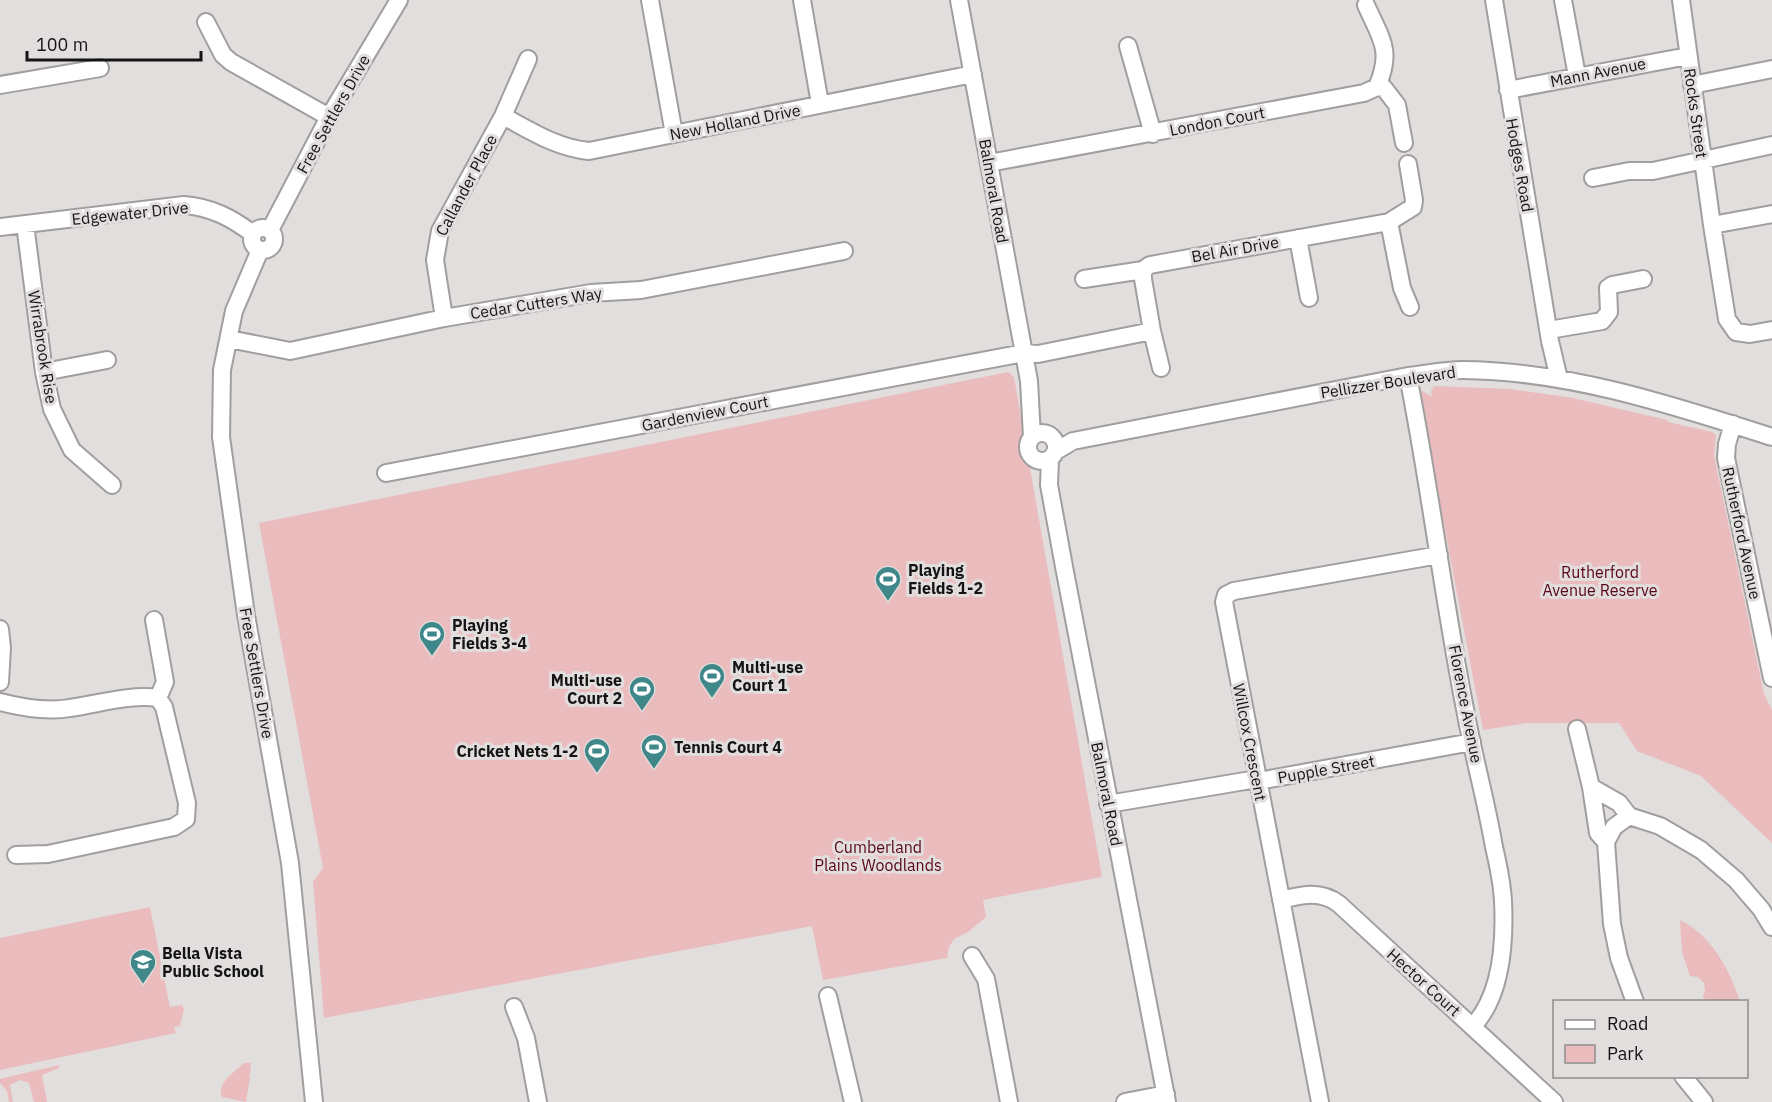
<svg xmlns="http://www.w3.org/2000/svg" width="1772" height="1102" viewBox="0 0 1772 1102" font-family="'IBM Plex Sans',sans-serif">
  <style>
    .green { fill: #eabcbd }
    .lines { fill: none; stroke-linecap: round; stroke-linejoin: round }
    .minor-casing { stroke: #a19e9e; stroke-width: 20 }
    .minor { stroke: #fff; stroke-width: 16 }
    .labels { text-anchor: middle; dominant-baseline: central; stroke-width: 6; stroke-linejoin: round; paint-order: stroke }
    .street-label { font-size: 16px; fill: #151414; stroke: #e2dede }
    .poi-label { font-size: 16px; font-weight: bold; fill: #151414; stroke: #e2dede; text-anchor: start }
    .park-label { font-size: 16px; fill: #5a061a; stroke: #e2dede }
  </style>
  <rect width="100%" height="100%" fill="#e2dede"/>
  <path class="green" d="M1008 372 1014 377 1102 877 983 900 986 917 968 932 954 939 949 947 947 958 823 980 812 926 324 1018 313 882 323 868 259 523Z
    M1434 386 1511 389 1573 398 1667 420 1668 422 1712 432 1716 435 1714 455 1764 694 1772 710V843L1701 776 1637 751 1619 723H1528L1483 730 1420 399 1421 390 1432 397 1431 391Z
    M150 907 170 1007 182 1005 184 1009 180 1026 174 1027 176 1033 0 1070V938Z
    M1680 920C1712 936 1729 969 1740 1001H1704L1703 996 1705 991 1704 983 1698 977 1690 976 1682 952Z
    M244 1063H251L250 1075 248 1077H250L246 1102 222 1097C216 1083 235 1072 244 1063Z
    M59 1065V1068L42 1075 47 1102H34L29 1083 20 1080 10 1085 13 1102H9L7 1091 0 1083V1079Z"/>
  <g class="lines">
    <g class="minor-casing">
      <path id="minor" d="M650 0 674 134
        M802 0 820 104
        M959 0 1029 381 1032 437
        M1494 0 1550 341 1559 379
        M1563 0 1577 76
        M1681 0 1712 225
        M1366 5C1381 39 1393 50 1377 87
        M206 22 223 55 231 62 329 117
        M1128 46 1153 134
        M0 85 100 68
        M1692 85 1772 69
        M1508 90 1688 56
        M503 116C531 131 557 148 589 151L973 74
        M989 163 1364 93 1377 87 1384 88 1397 105 1404 143
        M1593 178 1629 171H1653L1772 145
        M1772 214 1712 225 1727 319 1736 332 1750 334 1772 330
        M1389 222 1413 207 1414 200 1408 164
        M25 224 44 372 52 409 72 450 112 485
        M0 227 184 205C211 207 232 218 253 234
        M252 239a11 11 0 1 1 22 0a11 11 0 1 1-22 0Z
        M270 230 329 117 399 0
        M1298 238 1309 298
        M260 250 234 311 222 370 221 437 246 615 290 863 314 1102
        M1084 279 1143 270
        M444 318 435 260 440 231 503 116 528 59
        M1549 330 1602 321 1609 312 1608 288 1612 285 1643 279
        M1152 331 1161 368
        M229 339 290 351 444 318 591 293 641 290 844 251
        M44 372 107 360
        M1408 376C1430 486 1443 598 1465 709 1473 755 1486 800 1494 847 1498 864 1502 883 1503 901 1505 942 1502 995 1473 1026
        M1733 424 1727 444 1726 458 1772 678
        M1028 447a14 14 0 1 1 28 0a14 14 0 1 1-28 0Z
        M1056 451 1073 441 1408 376C1426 374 1445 370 1463 370 1569 371 1672 405 1772 437
        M1050 459 1049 485 1065 572 1167 1102
        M386 473 1024 353 1038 354 1152 331 1143 279V270L1150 265 1389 222 1402 288 1410 307
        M154 620 165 682 158 698
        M0 629 2 648 0 682
        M0 702C23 708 46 712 70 708 99 704 129 694 158 698L164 707 187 803 186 819 174 827 48 854 16 855
        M1577 729 1591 787 1598 833 1606 842
        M1591 787 1619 803 1629 816 1660 826 1701 850 1736 880 1761 909 1772 927
        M1108 804 1251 780H1264L1472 742
        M1629 816 1614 827 1606 842 1612 924 1619 958 1635 1002
        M1281 900C1302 895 1320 890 1339 904L1554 1102
        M972 956 986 979 1009 1102
        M828 996 853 1102
        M514 1007 526 1038 538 1102
        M1683 1076 1704 1102
        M1125 1102 1166 1094
        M1320 1102 1224 602 1226 595 1234 591 1439 555"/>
    </g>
    <use href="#minor" class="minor"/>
  </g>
  <defs>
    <g id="stadium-pin" transform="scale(1.35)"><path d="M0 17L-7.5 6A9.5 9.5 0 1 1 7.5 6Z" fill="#3f8789" stroke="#e2dede"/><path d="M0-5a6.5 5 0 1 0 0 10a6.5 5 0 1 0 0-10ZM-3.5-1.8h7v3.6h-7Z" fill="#fff"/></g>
    <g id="school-pin" transform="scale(1.35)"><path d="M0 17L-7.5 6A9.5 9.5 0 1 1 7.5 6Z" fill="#3f8789" stroke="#e2dede"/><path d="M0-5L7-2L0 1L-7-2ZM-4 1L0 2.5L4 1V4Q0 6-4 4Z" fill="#fff"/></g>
  </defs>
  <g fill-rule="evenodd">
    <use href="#stadium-pin" x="888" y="579"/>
    <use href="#stadium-pin" x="432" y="634"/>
    <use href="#stadium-pin" x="712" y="676"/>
    <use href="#stadium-pin" x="642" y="689"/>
    <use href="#stadium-pin" x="654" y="747"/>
    <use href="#stadium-pin" x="597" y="751"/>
    <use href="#school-pin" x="143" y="962"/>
  </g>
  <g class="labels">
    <g class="street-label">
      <text transform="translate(1598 72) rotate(-11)">Mann Avenue</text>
      <text transform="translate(1696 113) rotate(82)">Rocks Street</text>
      <text transform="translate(333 114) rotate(-61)">Free Settlers Drive</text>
      <text transform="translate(1217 121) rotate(-11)">London Court</text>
      <text transform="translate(735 122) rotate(-11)">New Holland Drive</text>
      <text transform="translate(1520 165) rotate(80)">Hodges Road</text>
      <text transform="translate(466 185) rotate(-62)">Callander Place</text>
      <text transform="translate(994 191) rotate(80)">Balmoral Road</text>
      <text transform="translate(130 213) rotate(-6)">Edgewater Drive</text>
      <text transform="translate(1235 249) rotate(-10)">Bel Air Drive</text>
      <text transform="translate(536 303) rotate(-9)">Cedar Cutters Way</text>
      <text transform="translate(43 347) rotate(81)">Wirrabrook Rise</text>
      <text transform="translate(1388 382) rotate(-9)">Pellizzer Boulevard</text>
      <text transform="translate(705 413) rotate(-11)">Gardenview Court</text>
      <text transform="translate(1742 533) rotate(78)">Rutherford Avenue</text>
      <text transform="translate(257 673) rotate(80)">Free Settlers Drive</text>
      <text transform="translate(1466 704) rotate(79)">Florence Avenue</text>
      <text transform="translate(1250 742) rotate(79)">Willcox Crescent</text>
      <text transform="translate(1326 769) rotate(-10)">Pupple Street</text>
      <text transform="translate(1107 794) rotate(79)">Balmoral Road</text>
      <text transform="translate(1424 982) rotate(42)">Hector Court</text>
    </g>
    <g class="poi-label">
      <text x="908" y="570">Playing<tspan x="908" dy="18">Fields 1-2</tspan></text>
      <text x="452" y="625">Playing<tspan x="452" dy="18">Fields 3-4</tspan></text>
      <text x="732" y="667">Multi-use<tspan x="732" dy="18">Court 1</tspan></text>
      <text x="622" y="680" text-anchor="end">Multi-use<tspan x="622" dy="18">Court 2</tspan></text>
      <text x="674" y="747">Tennis Court 4</text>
      <text x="578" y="751" text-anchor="end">Cricket Nets 1-2</text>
      <text x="162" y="953">Bella Vista<tspan x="162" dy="18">Public School</tspan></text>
    </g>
    <g class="park-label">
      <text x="1600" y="572">Rutherford<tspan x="1600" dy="18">Avenue Reserve</tspan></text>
      <text x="878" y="847">Cumberland<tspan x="878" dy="18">Plains Woodlands</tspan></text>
    </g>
  </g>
  <rect x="1553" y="1000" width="195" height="78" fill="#e2dede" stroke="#908d8d" stroke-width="1.5"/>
  <rect x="1565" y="1020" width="30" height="9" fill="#ffffff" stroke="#908d8d" stroke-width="1.5"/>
  <text x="1607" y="1030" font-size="18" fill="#151414">Road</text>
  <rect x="1565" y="1045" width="30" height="18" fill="#eabcbd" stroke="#908d8d" stroke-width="1.5"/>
  <text x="1607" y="1060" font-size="18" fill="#151414">Park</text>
  <path d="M27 51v9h174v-9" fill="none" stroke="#151414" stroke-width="3"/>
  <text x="36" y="51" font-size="18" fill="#151414" stroke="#e2dede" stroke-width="4.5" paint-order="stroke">100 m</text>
</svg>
